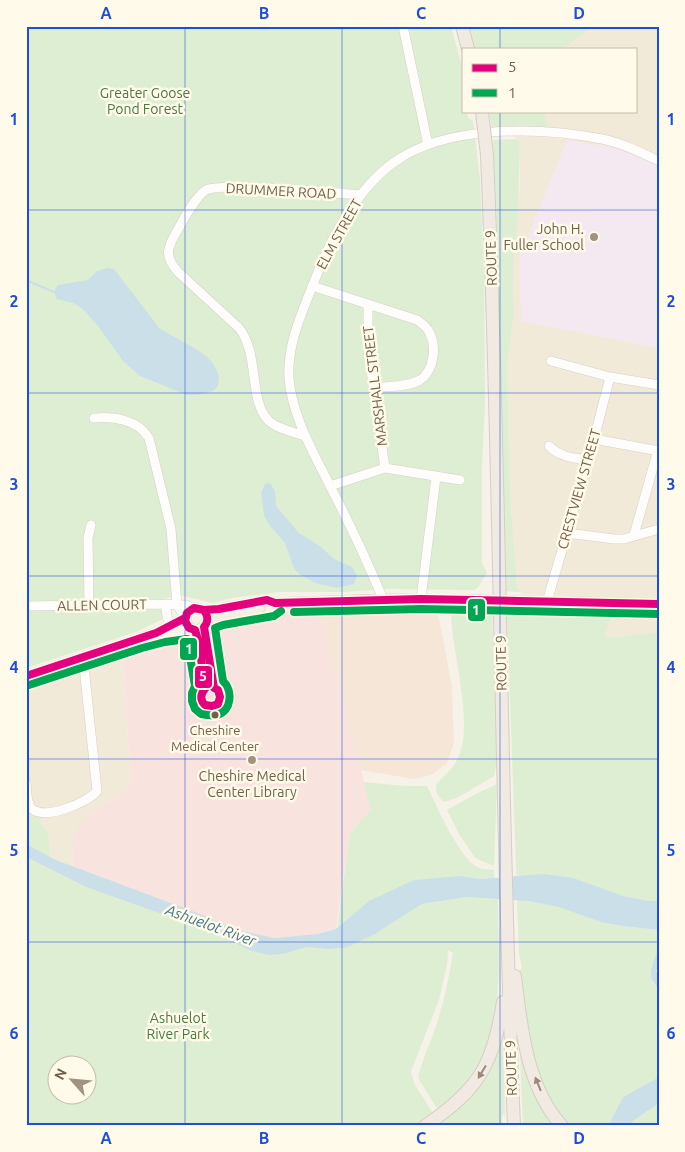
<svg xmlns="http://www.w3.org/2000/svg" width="685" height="1152" viewBox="0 0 685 1152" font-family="Ubuntu,sans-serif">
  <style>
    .residential { fill: #f2ead8 }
    .commercial { fill: #f5e6d8 }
    .education { fill: #f4e8f1 }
    .medical { fill: #f8e3de }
    .green { fill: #deeed3; fill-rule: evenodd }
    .water { fill: #cadfe7 }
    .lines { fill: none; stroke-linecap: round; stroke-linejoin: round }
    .stream { stroke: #cadfe7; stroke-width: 2 }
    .minor-casing { stroke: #d5cfc7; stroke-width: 10 }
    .major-casing { stroke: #d5cec5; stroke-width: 11 }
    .highway-casing { stroke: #d5cec5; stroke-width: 14 }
    .minor { stroke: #fefdfc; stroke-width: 9 }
    .major { stroke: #f2efe4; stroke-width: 10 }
    .highway { stroke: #f1eae3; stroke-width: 12 }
    .major-bridge-casing { stroke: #d5cec5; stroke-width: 11; stroke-linecap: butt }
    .highway-bridge-casing { stroke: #d5cec5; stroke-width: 14; stroke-linecap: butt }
    .major-bridge { stroke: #f2efe4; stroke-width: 10 }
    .highway-bridge { stroke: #f1eae3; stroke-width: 12 }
    .bus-1-casing { stroke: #fffae9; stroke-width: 11 }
    .bus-2-casing { stroke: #fffae9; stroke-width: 11 }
    .bus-1 { stroke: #e5007d; stroke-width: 8 }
    .bus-2 { stroke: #00a651; stroke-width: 8 }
    .oneway { fill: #9a8977 }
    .grid { fill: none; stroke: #1d4ed8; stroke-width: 1; stroke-opacity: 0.55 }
    .poi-dot { fill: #a29281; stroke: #fffae9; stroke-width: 2 }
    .bus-dot { fill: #745f49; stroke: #fffae9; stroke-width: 2 }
    .labels { text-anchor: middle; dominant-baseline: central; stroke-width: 5; stroke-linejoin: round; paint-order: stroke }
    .bus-label { font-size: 13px; fill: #745f49; stroke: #fffae9 }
    .park-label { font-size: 14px; fill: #497a41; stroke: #fffae9 }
    .street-label { font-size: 14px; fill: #745f49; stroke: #fffae9 }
    .poi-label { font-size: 14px; fill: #745f49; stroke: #fffae9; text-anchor: end }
    .water-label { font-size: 15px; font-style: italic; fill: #45778f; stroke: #fffae9 }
    .line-badge { stroke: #fffae9; stroke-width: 2 }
    .badge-label { font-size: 14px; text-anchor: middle; font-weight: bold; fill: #fff }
    .neatline { fill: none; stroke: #1d4ed8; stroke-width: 2 }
    .grid-label { font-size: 16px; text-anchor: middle; font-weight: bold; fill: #1d4ed8 }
  </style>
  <rect width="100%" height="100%" fill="#f6f2e8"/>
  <path class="residential" d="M592 26H659V158L548 129 544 111H636V49H564Z
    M515 135 590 141 617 146 659 164V601L523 594 517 588 510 492 507 363 514 314 513 273 520 184V141L516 139Z
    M614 607H659V632L612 638 605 636Z
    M122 654 131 780 122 794 89 814 72 843 74 867 50 857 48 832 42 825 26 817V682Z"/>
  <path class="commercial" d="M392 603 427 604 437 608 452 687 454 743 447 763 431 775 414 779 360 770 320 612 316 609 322 607Z"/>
  <path class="education" d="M567 140 616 148 659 165V202L656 212 659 214V348L521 321 519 259Z"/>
  <path class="medical" d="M316 609 320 612 371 809 350 833 336 929 318 934 274 938 255 935 237 930 200 914 74 867 72 843 78 826 89 814 122 794 131 780 122 654 183 636 201 634 211 629 217 624 270 613Z"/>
  <path class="green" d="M26 26H451L464 74V111H467L468 118 473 121 480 179 484 275 485 405 482 465V563L487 573 479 586 475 590 388 589 345 592H279L232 598 212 603 180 595 164 599 161 611 163 619 136 632 26 668Z
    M469 26H592L564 49H474Z
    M489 111H544L548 129H492Z
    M516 139 520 141 518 213 513 273 514 314 507 363 510 492 517 588 521 592 506 591 497 226 493 140Z
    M451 608 492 610 497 759 494 776 459 797 445 802C438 798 436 793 436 785 442 777 452 770 456 762 477 727 450 650 451 608Z
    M574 610H613L605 636 612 638 659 632V901H649L629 897 601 922 622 926 659 930V949L651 966 653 984 659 989V1077L623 1097 609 1124 610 1126H567L551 1106 527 1045 518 973 522 967 519 955 507 612Z
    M363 782 405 786H427C437 806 459 859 479 868 483 870 490 869 494 870V878L480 879 461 876 337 929 350 833 371 809Z
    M497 784 494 866 475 858 459 834 447 810 476 794Z
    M33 816 39 817 42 825 48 832 50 857 26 844V817Z
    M26 857 86 887 215 933 249 950 283 954 307 947 327 949 346 948 375 934 422 904 467 897 498 899C498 953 506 1028 473 1075 463 1089 451 1099 438 1110L418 1078C422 1060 430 1044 436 1026 444 1002 449 978 453 953L448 950 447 965 439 1000 427 1030 411 1072 415 1085 433 1113 414 1126H26ZM58 1064H88V1094H58Z
    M501 1041H503L504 1051 505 1116 503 1114 502 1118 503 1126H428L450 1112Z
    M520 1056H521L558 1126H523Z
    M659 1103V1126H631L633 1121Z"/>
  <path class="water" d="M108 268 114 269 160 329 196 349 206 356 213 363 219 376 218 386 213 391 198 395H187L140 376 123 361 98 326 82 308 73 303 57 299 54 292 58 285 88 280 97 271Z
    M270 483 275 491 276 506 299 533 321 547 334 559 352 567 357 576 354 584 337 588 315 583 299 574 294 568 285 543 271 527 264 516 261 493 265 484Z
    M26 844 56 860 200 914 237 930 274 938 318 934 336 929 369 901 414 880 461 876 480 879 544 874 573 878 623 896 649 901H659V930L622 926 601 922 559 907 529 901 467 897 422 904 375 934 346 948 327 949 307 947 283 954 268 955 249 950 215 933 86 887 26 857Z
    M659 949V966L656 971 659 976V989C645 977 652 963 659 949Z
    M659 1077V1103L633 1121 631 1126H610L609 1124 623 1097Z"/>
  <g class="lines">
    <path class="stream" d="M26 280 54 292"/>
    <g class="minor-casing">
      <path id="minor" d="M403 26 428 145
        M312 286 417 320C421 323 425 325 428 330 437 344 435 370 420 380 408 387 388 386 374 388
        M368 304V349L385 468
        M551 361 610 377 659 385
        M94 418C114 416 138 420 149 438L171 529 177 605 185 616
        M305 436C293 432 278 429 269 421 248 401 260 354 239 328L178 272C164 256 167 248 177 231 184 219 195 197 206 190 221 182 337 193 360 195
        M594 439 659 451
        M549 446C560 457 573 458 588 460
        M330 486 385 468 460 480
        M567 533 614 539H624L659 529
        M634 535 658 450
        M383 599C367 561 350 524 331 488 314 453 292 417 289 378 287 344 302 313 314 282 329 241 357 189 393 163 446 124 540 127 602 139 622 143 640 152 659 161
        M421 599 436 477
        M547 602 594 439 610 377
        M165 604 169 626
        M26 606 165 604 186 605 194 608
        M89 606 88 538 91 525
        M26 783C27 790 26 804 32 809 46 820 87 803 97 791L83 657"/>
    </g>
    <g class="major-casing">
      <path id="major" d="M529 601 659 604
        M204 610 208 616 206 625 198 630C184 629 181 614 194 608L204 610 219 609 267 600 275 603 383 599 475 600
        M208 620 220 615 260 608
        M26 676 156 633 185 618"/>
    </g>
    <g class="highway-casing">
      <path id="highway" d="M462 26 468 49
        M487 155C501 478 500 802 514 1126
        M515 976C521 1025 526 1087 562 1126
        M425 1126C478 1090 493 1066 503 1002"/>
    </g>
    <use href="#minor" class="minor"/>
    <use href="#major" class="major"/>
    <use href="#highway" class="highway"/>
    <g class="major-bridge-casing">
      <path id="major-bridge" d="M475 600 529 601"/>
    </g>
    <g class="highway-bridge-casing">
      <path id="highway-bridge" d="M482 112 487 155"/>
    </g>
    <use href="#major-bridge" class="major-bridge"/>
    <use href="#highway-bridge" class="highway-bridge"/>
    <g class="bus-1-casing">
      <path id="bus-1" d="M194 608 204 610C208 616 209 621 204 627L214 688 218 690 220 697 218 704 212 706 205 705C200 700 200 694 205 689L199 643 195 630 189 628 185 621 187 613Z
        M204 610 219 609 267 600 275 603 421 599 659 604
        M26 676 156 633 185 618"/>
    </g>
    <g class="bus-2-casing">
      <path id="bus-2" d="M294 612 421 609 659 614
        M29 685 142 648 165 642 187 639 195 686 192 693V701L195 709 201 714C206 715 213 716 217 715 232 711 233 690 223 681L215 628 223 625 274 616 281 611"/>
    </g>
    <use href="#bus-1" class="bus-1"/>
    <use href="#bus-2" class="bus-2"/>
  </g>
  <defs><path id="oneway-solid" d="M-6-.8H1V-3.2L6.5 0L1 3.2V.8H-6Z" transform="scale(1.25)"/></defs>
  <g class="oneway">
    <use href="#oneway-solid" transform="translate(482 1072) rotate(121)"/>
    <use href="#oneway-solid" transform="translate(538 1084) rotate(-112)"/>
  </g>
  <path class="grid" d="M185 26V1126M342 26V1126M500 26V49M500 111V1126M26 210H659M26 393H659M26 576H659M26 759H659M26 942H659"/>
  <g class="poi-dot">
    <circle cx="594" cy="237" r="5"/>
    <circle cx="252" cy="760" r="5"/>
  </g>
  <circle class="bus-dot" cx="215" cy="715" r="4.5"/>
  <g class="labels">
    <g class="bus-label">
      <text x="215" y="730">Cheshire<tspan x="215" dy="16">Medical Center</tspan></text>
    </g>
    <g class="park-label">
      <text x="145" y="93">Greater Goose<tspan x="145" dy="16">Pond Forest</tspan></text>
      <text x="178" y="1018">Ashuelot<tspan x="178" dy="16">River Park</tspan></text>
    </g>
    <g class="street-label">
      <text transform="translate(281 191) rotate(3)">DRUMMER ROAD</text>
      <text transform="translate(339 234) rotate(-61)">ELM STREET</text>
      <text transform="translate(491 258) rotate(-92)">ROUTE 9</text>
      <text transform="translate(375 386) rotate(-97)">MARSHALL STREET</text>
      <text transform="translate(579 489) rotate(-74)">CRESTVIEW STREET</text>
      <text transform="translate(102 605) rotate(-1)">ALLEN COURT</text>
      <text transform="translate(501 663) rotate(-91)">ROUTE 9</text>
      <text transform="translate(511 1068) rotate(-92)">ROUTE 9</text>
    </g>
    <g class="poi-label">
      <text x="584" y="229">John H.<tspan x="584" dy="16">Fuller School</tspan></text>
      <text x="252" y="776" text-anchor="middle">Cheshire Medical<tspan x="252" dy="16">Center Library</tspan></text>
    </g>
    <g class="water-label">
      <text transform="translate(211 925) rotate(20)">Ashuelot River</text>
    </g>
  </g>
  <g class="line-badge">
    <rect x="467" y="598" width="19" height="24" rx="5" fill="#00a651"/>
    <rect x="179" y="637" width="19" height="24" rx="5" fill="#00a651"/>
    <rect x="194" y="665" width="19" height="24" rx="5" fill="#e5007d"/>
  </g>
  <g class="badge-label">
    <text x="476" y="615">1</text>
    <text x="189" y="654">1</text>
    <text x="203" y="681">5</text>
  </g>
  <rect width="685" height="1152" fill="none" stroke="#fffae9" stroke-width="55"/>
  <rect x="462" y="48" width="175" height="65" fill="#fffae9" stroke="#c7bca9"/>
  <rect x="472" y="64" width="25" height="8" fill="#e5007d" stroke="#c7bca9"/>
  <text x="508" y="72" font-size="15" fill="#745f49">5</text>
  <rect x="472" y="89" width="25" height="8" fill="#00a651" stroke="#c7bca9"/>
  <text x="508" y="98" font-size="15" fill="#745f49">1</text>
  <g transform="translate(72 1080) rotate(297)"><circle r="24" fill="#fffae9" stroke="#c7bca9"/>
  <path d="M0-4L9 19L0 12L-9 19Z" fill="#a29281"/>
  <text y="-8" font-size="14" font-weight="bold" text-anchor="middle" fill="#745f49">N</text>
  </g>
  <rect x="28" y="28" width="630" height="1096" class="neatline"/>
  <g class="grid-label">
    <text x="106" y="19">A</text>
    <text x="264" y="19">B</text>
    <text x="421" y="19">C</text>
    <text x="579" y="19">D</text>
    <text x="14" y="125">1</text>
    <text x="671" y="125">1</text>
    <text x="14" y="307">2</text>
    <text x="671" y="307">2</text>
    <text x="14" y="490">3</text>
    <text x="671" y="490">3</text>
    <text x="14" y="673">4</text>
    <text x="671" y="673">4</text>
    <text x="14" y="856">5</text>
    <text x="671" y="856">5</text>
    <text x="14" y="1039">6</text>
    <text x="671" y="1039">6</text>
    <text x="106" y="1144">A</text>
    <text x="264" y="1144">B</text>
    <text x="421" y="1144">C</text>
    <text x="579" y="1144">D</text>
  </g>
</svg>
